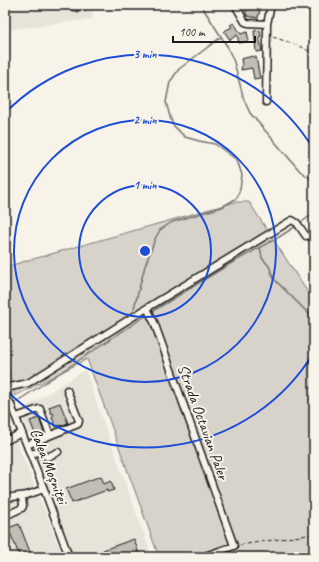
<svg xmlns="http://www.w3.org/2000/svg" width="319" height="562" viewBox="0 0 319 562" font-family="Caveat,sans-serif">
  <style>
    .built { fill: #e6e3d9 }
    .green { fill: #d7d3cb; stroke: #7a7874 }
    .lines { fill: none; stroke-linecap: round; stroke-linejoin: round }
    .stream { stroke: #72716c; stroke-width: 1.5 }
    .building { fill: #c0beb5; stroke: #1c1c1c }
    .minor-casing { stroke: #1c1c1c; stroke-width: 9 }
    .path { stroke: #1c1c1c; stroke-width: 1; stroke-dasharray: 4 3; stroke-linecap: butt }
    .minor { stroke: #f7f3e8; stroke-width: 6 }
    .ring { fill: none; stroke: #1d4ed8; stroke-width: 2 }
    .labels { text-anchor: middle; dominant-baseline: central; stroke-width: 4; stroke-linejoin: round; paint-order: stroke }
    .street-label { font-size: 16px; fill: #1c1c1c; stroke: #f7f3e8 }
    .centre { fill: #1d4ed8; stroke: #f7f3e8; stroke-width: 2 }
    .ring-label { font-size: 12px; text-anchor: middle; font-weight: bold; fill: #1d4ed8; stroke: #f7f3e8; stroke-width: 4; stroke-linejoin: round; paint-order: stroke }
  </style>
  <rect width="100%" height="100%" fill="#f7f3e8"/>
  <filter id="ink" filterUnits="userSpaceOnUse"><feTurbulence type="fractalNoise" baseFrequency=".025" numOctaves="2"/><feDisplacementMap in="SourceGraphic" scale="8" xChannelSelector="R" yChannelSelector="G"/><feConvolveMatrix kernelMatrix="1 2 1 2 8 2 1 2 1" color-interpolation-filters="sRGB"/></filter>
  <g filter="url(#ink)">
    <path class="built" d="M5 5H94L92 19 5 30Z
      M85 370 152 557H73L20 411Z
      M6 416 61 551 47 557H5Z"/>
    <path class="green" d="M235 202H249L314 302V557H159L87 359 15 396 5 360V267Z"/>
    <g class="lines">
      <path class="stream" d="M201 5 227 46 234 62 244 100 250 113 300 171 314 181
        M299 224 314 213
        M260 247 262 258 269 266 274 279 314 319
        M134 308 145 266 155 239 160 230 172 222 222 207 237 198 240 189 242 175 237 160 215 144 199 141 185 137 173 125 170 117 166 102 170 82 179 69 221 37
        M153 311 228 265 279 237 296 226
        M13 404 147 315
        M5 409 10 406"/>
    </g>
    <path class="building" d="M72 5H86L85 11 78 10V12L71 10Z
      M254 9 260 10 258 18 247 16 245 10Z
      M234 23 241 34 247 32 249 41 239 43 237 35 230 40 224 31 232 27 230 25Z
      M260 30 261 37H259L262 51 256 52 254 31Z
      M253 56V57H256L260 78 254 79 252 68 241 70 242 65 241 59Z
      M60 403 68 423 60 426V425L56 427 52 418 54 414 51 413 49 407Z
      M39 418 44 433 36 436 30 421Z
      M101 476 104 484 111 481 114 490 107 492V490L72 503 66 489Z
      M19 524 32 557H20L8 528Z
      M134 539 140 557H105L103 550Z"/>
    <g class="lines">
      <g class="minor-casing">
        <path id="minor" d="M235 5 245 22 248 23 267 24
          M266 102 267 24 271 5
          M147 308 154 322 234 546 202 557
          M5 385 9 400 44 489 69 557
          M6 388 28 383 147 308 292 220 297 223 306 236
          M16 417 39 409H40L50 435
          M5 441 22 433
          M27 445 78 424 79 421 67 390
          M31 454 38 452 47 457 58 452
          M5 498 27 495 44 489
          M5 516 22 508 23 506 22 496"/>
      </g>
      <path class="path" d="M273 37C284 41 308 47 314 56
        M308 240 314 250
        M240 545 314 534"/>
      <use href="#minor" class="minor"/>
    </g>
  </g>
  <g class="ring">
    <circle cx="145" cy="251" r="66"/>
    <circle cx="145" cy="251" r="131"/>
    <path d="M314 352A197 197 0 0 1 6 390M6 112A197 197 0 0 1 314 150"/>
  </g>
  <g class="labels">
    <g class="street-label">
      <text transform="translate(203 422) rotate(70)">Strada Octavian Paler</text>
      <text transform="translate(49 466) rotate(69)">Calea Moșniței</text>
    </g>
  </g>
  <circle cx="145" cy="251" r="6" class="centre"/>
  <g class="ring-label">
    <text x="145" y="58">3 min</text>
    <text x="145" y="124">2 min</text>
    <text x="145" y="189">1 min</text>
  </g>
  <rect width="319" height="562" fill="none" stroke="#f7f3e8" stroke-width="20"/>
  <rect x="10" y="10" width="299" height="542" fill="none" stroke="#1c1c1c" stroke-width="1.5" filter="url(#ink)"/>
  <path d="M173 36v6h82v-6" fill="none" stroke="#1c1c1c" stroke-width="2"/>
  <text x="179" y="36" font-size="12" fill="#1c1c1c" stroke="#f7f3e8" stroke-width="3" paint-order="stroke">100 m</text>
</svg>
